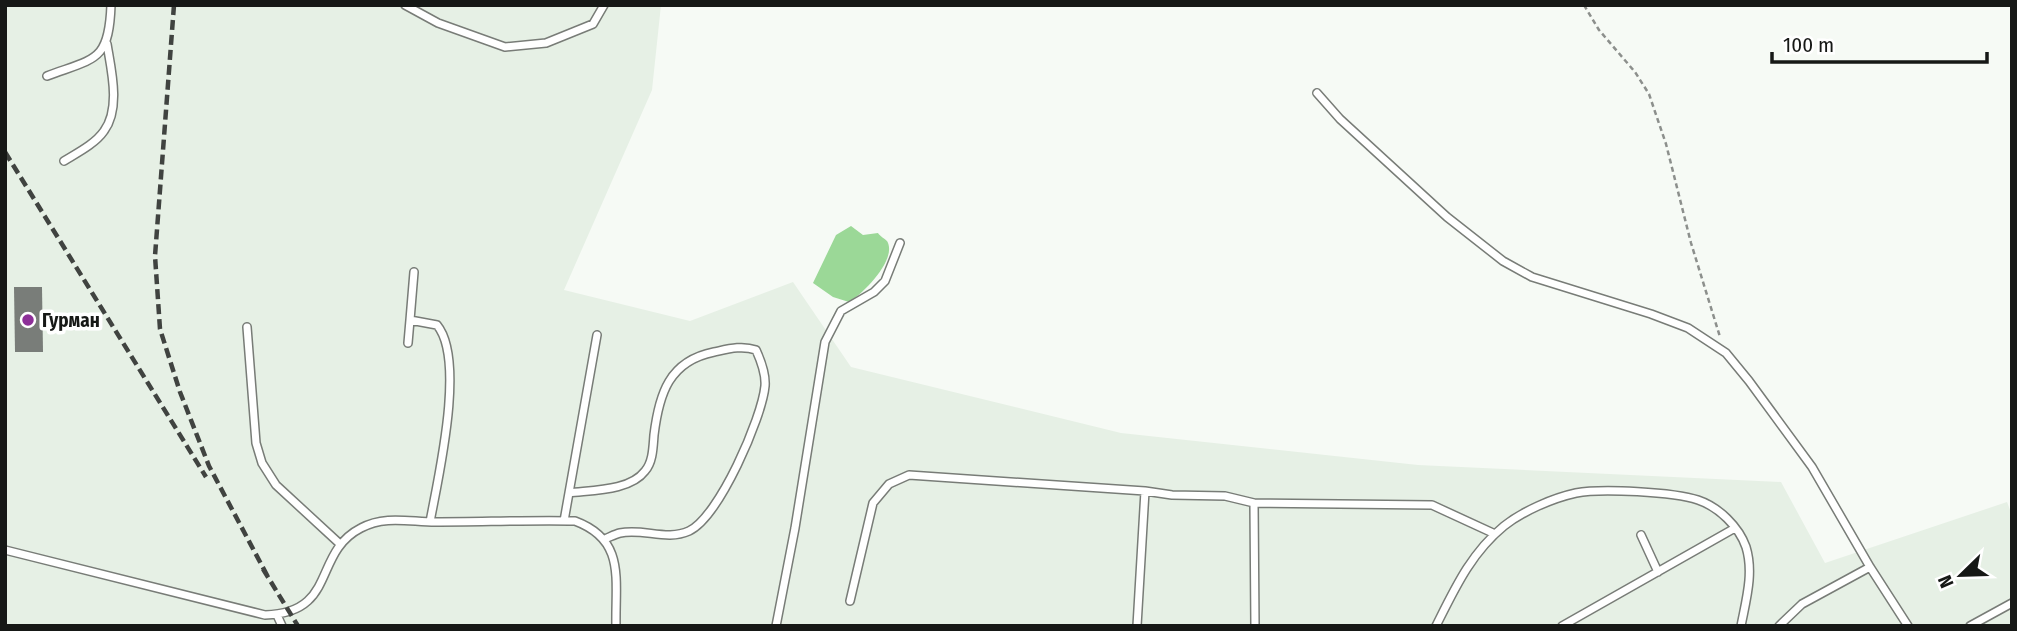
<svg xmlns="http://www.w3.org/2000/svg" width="2017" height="631" viewBox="0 0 2017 631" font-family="'Fira Sans Condensed',sans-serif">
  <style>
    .built { fill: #e6f0e5 }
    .water { fill: #9bd897 }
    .building { fill: #797d79 }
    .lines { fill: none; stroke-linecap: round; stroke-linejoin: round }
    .lane-casing { stroke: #787c77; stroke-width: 10 }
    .path { stroke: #8c8f8c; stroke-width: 2.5; stroke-dasharray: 5 3.5; stroke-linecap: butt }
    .lane { stroke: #fff; stroke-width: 7 }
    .rail { stroke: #404340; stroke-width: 4.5; stroke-dasharray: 10 5; stroke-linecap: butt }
    .poi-dot { fill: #8d2f98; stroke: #fff; stroke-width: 2.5 }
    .labels { text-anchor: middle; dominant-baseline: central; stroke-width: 7; stroke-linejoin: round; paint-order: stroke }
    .poi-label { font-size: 19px; font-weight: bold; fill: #161816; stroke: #fff; text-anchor: start }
  </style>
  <rect width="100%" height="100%" fill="#f6faf5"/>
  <path class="built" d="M5 5H661L652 90 564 290 690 321 793 282 851 367 1121 433 1418 465 1781 482 1825 563 2007 502 2012 515V626H5Z"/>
  <path class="water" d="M851 226 863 235 878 233C879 235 886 240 887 241 898 259 863 294 849 302L833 297 813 283 836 235Z"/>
  <path class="building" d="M14 287H42L43 352H15Z"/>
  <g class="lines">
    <g class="lane-casing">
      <path id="lane" d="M405 5 438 23 505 47 546 43 593 24 604 5
        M47 76C95 58 109 62 111 5
        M1317 93 1340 119 1447 217 1503 261 1532 277 1651 314 1688 328 1726 353 1749 381 1812 467 1870 567 1908 626
        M64 161C77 153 95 144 104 131 121 108 111 69 107 44
        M414 272 410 320 437 325C466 360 438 478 430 522
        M247 327 256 443 262 463 276 485 340 544
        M408 343 410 320
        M569 493C592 490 630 491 645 471 653 462 653 447 654 435 659 394 669 361 714 352 728 349 742 345 756 350 761 361 766 374 765 386 762 418 719 517 689 531 667 541 643 528 620 533 615 534 610 537 605 539
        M1254 503 1432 505 1495 534
        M564 521 597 335
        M1641 535 1658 572
        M5 550 265 615C338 613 312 553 361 528 385 515 410 522 435 522 482 522 528 520 575 521 626 540 615 579 616 626
        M850 601 873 503 889 484 909 475 1145 491 1172 495 1225 496 1254 503 1255 626
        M277 615 282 626
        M776 626 795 528 825 342 841 311 874 292 885 281 900 243
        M1137 626 1145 491
        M1436 626C1455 588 1471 553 1504 526 1523 511 1553 498 1576 493 1601 488 1674 492 1698 500 1719 507 1739 527 1746 547 1754 573 1746 600 1741 626
        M1562 626 1735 528
        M1779 626 1802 604 1870 567
        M1970 626 2012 603"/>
    </g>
    <path class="path" d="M1584 5 1599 30 1635 72 1649 94 1666 144 1691 243 1720 337"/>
    <use href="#lane" class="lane"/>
    <path class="rail" d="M174 5 155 256 160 329 180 392 209 466 268 577
      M5 152 206 477
      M263 569 298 626"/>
  </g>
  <circle class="poi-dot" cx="28" cy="320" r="7"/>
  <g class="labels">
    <g class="poi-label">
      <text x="42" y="320">Гурман</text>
    </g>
  </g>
  <rect width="2017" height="631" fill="none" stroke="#161816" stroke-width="14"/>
  <g transform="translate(1961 575) rotate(247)" stroke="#ffffff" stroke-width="5" paint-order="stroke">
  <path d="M0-5L12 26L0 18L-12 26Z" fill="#161816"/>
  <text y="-10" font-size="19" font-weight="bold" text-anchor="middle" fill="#161816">N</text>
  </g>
  <path d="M1772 52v10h215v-10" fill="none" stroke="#161816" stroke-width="3.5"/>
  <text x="1783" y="52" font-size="21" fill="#161816" stroke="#ffffff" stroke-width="5" paint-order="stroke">100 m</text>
</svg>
